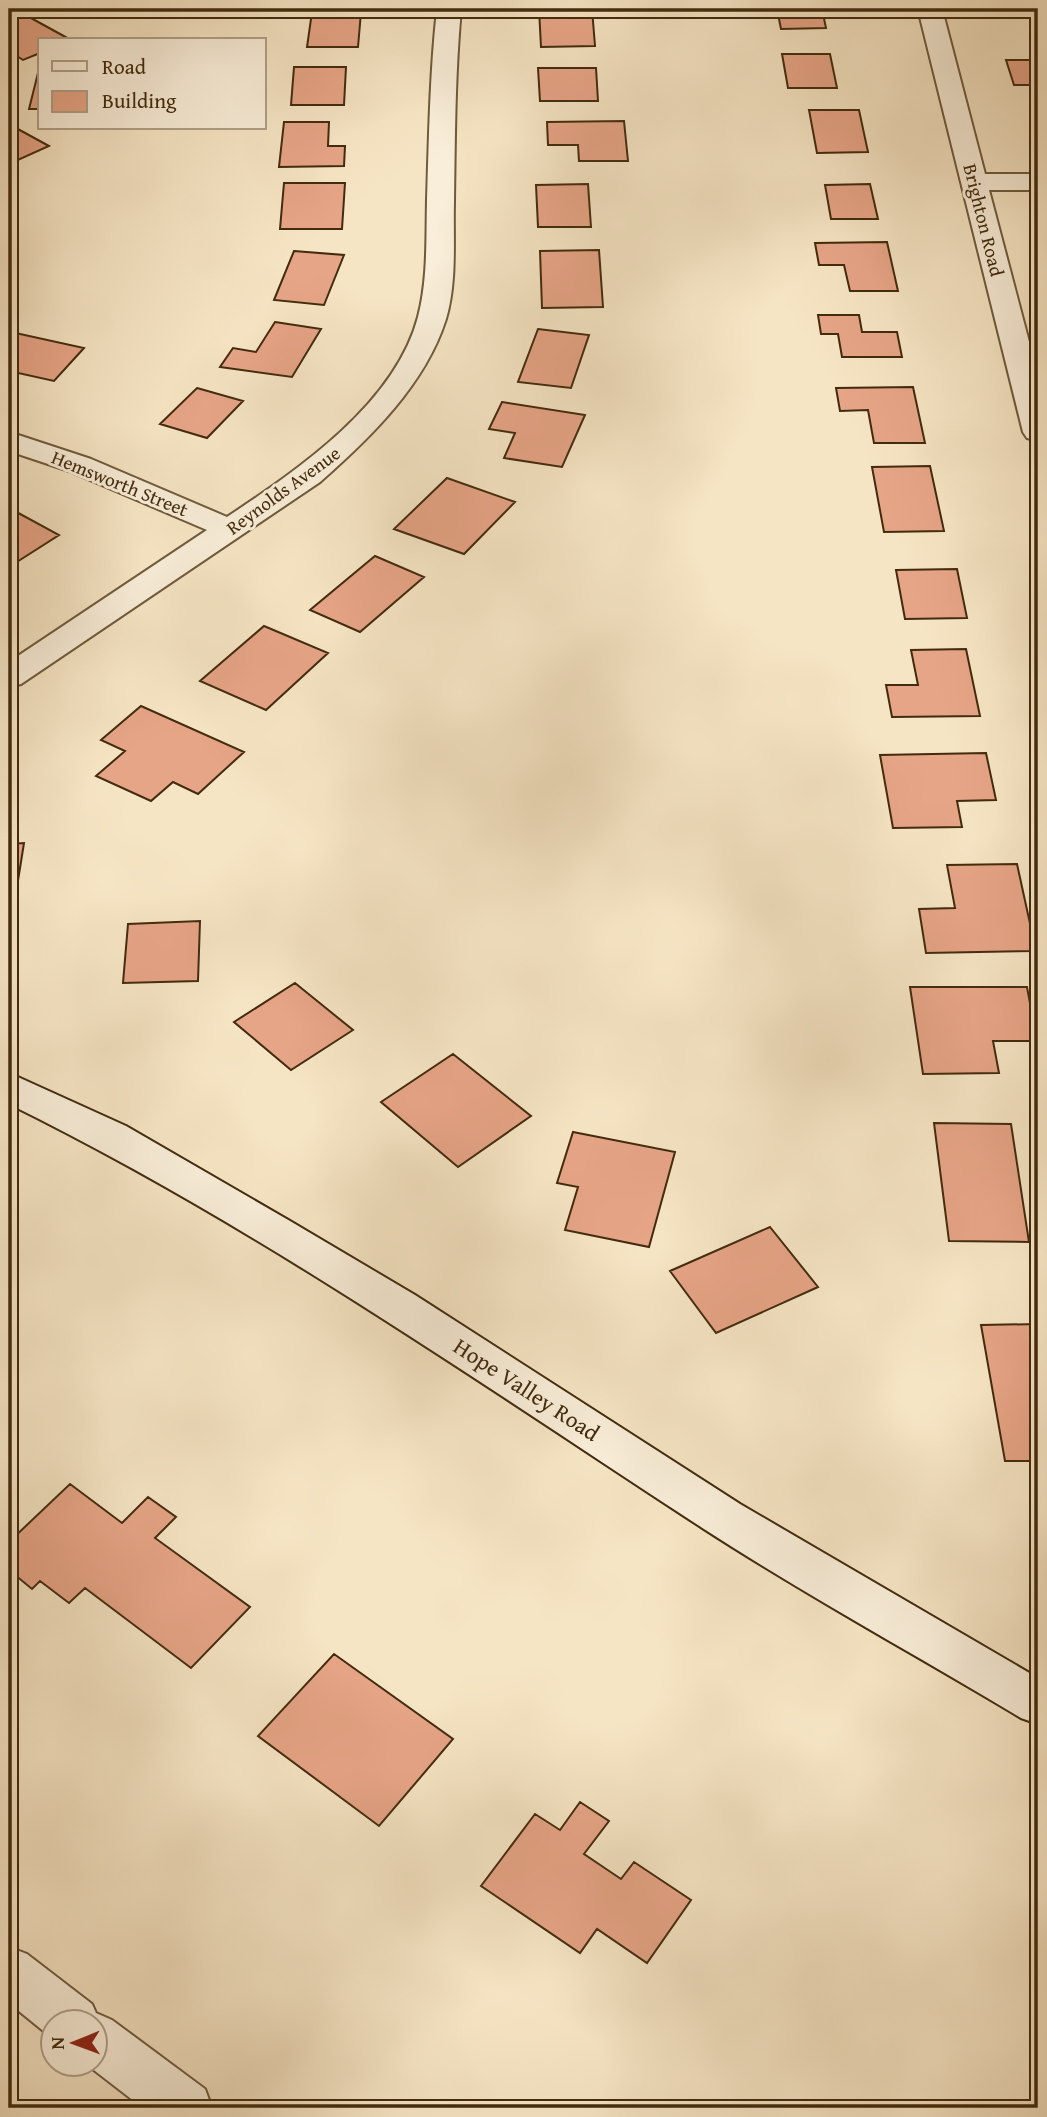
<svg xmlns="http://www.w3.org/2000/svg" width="1047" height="2117" viewBox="0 0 1047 2117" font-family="'Gentium Book Plus',serif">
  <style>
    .building { fill: #e7a587; stroke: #422b0e; stroke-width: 2 }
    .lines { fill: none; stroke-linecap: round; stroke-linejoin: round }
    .street-casing { stroke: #6f5a3c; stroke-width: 4 }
    .secondary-casing { stroke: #422b0e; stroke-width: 4 }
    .street { fill: #f9eed9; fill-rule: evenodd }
    .secondary { fill: #f9eed9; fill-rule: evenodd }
    .labels { text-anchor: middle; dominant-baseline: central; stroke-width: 6; stroke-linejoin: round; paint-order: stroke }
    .far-street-label { font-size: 19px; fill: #422b0e; stroke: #f9eed9 }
    .street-label { font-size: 23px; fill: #422b0e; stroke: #f9eed9 }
  </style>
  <rect width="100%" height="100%" fill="#f6e5c4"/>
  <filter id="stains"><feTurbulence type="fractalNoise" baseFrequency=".00286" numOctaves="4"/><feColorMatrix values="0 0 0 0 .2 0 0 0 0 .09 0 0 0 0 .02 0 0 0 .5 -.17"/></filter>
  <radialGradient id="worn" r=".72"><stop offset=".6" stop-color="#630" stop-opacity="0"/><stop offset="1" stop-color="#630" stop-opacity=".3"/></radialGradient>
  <path class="building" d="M539 9H592L595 46 541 47Z
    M777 9H822L826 28 781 29Z
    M20 12 71 40H40V53L23 60 9 51V16Z
    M312 12H361L358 47H307Z
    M782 54H830L837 88H788Z
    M1006 60H1038V85H1014Z
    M294 67H346L344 105H291Z
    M538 68H596L598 101H540Z
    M39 69 40 109H29Z
    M809 110H859L868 152 817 153Z
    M624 121 628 161H579L578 145H548L547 122Z
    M284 122H329L328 146H345L344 166 279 167Z
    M16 128 49 146 9 164V131Z
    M284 183H345L342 229H280Z
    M588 184 591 227H538L536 185Z
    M870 184 878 219H831L825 185Z
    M887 242 898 291H850L844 265H819L815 243Z
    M599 250 603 307 542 308 540 251Z
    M294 251 344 255 324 305 274 300Z
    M818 315H859L862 332H897L902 357H842L838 334H821Z
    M275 322 321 329 292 377 220 367 233 348 256 352Z
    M538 329 589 335 571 388 518 382Z
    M11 332 84 348 54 381 9 371Z
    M913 387 925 443H874L868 410 840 411 836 388Z
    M197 388 243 401 207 438 160 424Z
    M502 402 585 415 562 467 504 458 515 433 489 429Z
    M930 466 944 531 884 532 872 467Z
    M447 478 515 502 464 554 394 529Z
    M11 509 59 535 9 567V510Z
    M375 556 424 577 360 632 310 610Z
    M957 569 967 618 905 619 896 570Z
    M264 626 328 653 266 710 200 681Z
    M966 649 980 716 892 717 886 685H918L911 650Z
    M141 706 244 752 198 794 173 782 151 801 96 776 125 751 101 740Z
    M986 753 996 800 957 801 962 827 893 828 880 755Z
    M24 843 13 912H9V844Z
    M1017 864 1036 951 926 953 919 909 955 908 947 865Z
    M200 921 198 981 123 983 128 924Z
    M295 983 353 1030 291 1070 234 1022Z
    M910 987H1027L1037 1041H993L999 1073 923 1074Z
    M453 1054 531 1116 458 1167 381 1102Z
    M934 1123 1011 1124 1029 1242 949 1241Z
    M573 1132 675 1152 649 1247 565 1230 578 1187 557 1183Z
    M770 1227 818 1287 716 1333 670 1271Z
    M1038 1324V1461H1005L981 1325Z
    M70 1484 122 1523 148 1497 176 1517 155 1538 250 1607 191 1668 85 1588 69 1603 40 1581 32 1589 9 1570V1542Z
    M334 1654 453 1739 379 1826 258 1736Z
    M580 1802 609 1821 584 1854 621 1879 634 1862 691 1900 647 1963 597 1929 580 1953 481 1886 535 1814 560 1830Z"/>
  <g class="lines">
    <g class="street-casing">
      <path id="street" d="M437 9H461C455 73 455 137 454 202 453 240 457 282 446 319 425 385 370 438 320 482L21 684 9 687V662L207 530 69 471 9 451V432L91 459 227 517C298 470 395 404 418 317 428 279 426 239 427 200 429 136 430 73 437 9Z
        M918 9H942L985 174H1038V190H989L1038 376V441L1027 438 1023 432Z
        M9 1947 27 1954 92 2004 96 2013 112 2020 205 2089 212 2108H143L86 2064H94V2022H52V2038L9 2003Z"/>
    </g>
    <g class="secondary-casing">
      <path id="secondary" d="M9 1073 126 1126 290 1221 415 1295 740 1504 1038 1678V1724L1021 1718C916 1655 807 1596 704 1529 477 1381 253 1224 9 1104Z"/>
    </g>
    <use href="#street" class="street"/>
    <use href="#secondary" class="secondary"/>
  </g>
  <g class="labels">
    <g class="far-street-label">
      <text transform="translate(984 220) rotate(76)">Brighton Road</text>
      <text transform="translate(120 483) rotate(22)">Hemsworth Street</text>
      <text transform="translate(283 490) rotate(-36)">Reynolds Avenue</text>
    </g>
    <g class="street-label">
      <text transform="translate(527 1389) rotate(33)">Hope Valley Road</text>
    </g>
  </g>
  <rect width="1047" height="2117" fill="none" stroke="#f6e5c4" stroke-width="35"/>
  <rect x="10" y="10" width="1026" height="2096" fill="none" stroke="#422b0e" stroke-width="3.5"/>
  <rect x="18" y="18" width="1012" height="2082" fill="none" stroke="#422b0e" stroke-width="2"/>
  <rect x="38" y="38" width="228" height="91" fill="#f9eed9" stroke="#b0a088" stroke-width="2"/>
  <rect x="52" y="61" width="35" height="10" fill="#f9eed9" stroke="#b0a088" stroke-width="2"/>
  <text x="102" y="74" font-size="21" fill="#422b0e">Road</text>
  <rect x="52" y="91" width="35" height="21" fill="#e7a587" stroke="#b0a088" stroke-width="2"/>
  <text x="102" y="108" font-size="21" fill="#422b0e">Building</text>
  <g transform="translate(74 2043) rotate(269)"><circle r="33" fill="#f9eed9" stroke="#b0a088" stroke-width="2"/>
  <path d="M0-5L12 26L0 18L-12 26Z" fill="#8f2418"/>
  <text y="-10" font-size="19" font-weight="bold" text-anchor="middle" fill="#422b0e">N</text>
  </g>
  <rect width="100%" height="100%" filter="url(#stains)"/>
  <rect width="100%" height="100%" fill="url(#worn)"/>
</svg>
